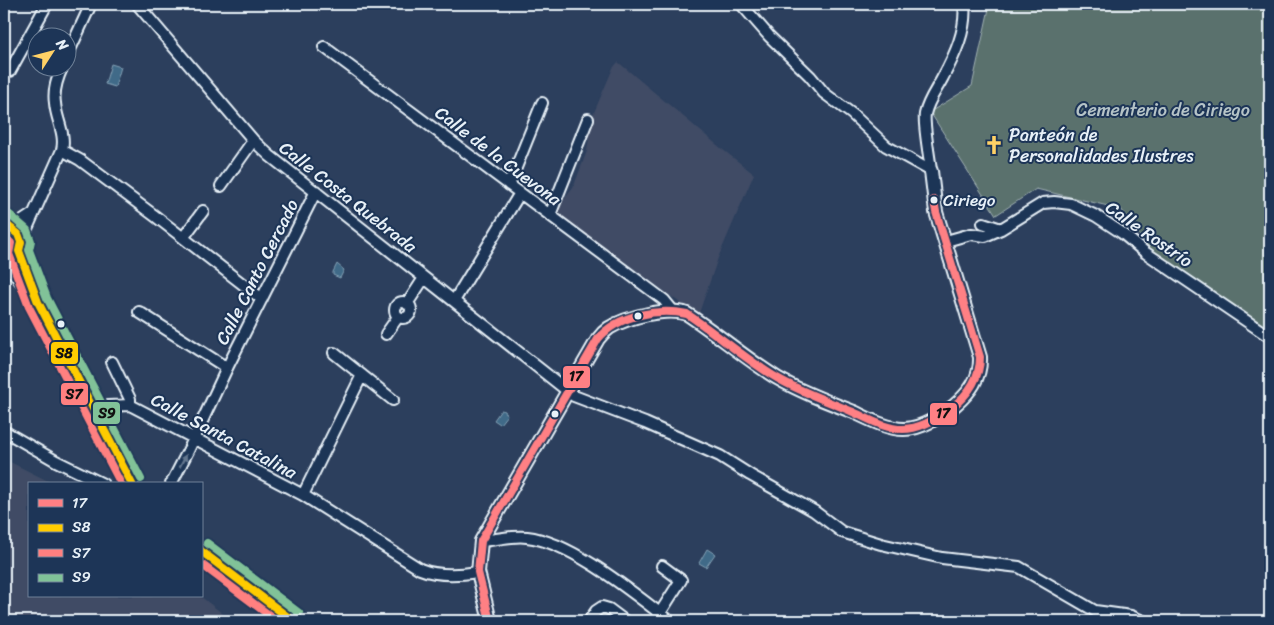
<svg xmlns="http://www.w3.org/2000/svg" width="1274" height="625" viewBox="0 0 1274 625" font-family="Sriracha,sans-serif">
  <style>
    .built { fill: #3f4b65 }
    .green { fill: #5a716d; stroke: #a1b1b2 }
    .water { fill: #416b88; stroke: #84a1b5 }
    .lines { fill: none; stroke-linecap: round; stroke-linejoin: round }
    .minor-casing { stroke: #e8f1f8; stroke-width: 14 }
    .major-casing { stroke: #e8f1f8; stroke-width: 16 }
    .minor { stroke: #1d3557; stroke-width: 10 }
    .major { stroke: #1d3557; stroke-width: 12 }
    .bus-1-casing { stroke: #1d3557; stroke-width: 11 }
    .bus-2-casing { stroke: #1d3557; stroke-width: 11 }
    .bus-3-casing { stroke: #1d3557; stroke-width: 11 }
    .bus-4-casing { stroke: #1d3557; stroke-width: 11 }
    .bus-1 { stroke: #ff8084; stroke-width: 8 }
    .bus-2 { stroke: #fc0; stroke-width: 8 }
    .bus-3 { stroke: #ff8080; stroke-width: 8 }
    .bus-4 { stroke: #81c298; stroke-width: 8 }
    .oneway { fill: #64778f }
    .bus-dot { fill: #e8f1f8; stroke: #1d3557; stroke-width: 2 }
    .labels { text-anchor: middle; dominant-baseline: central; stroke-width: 4; stroke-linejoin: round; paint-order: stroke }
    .bus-label { font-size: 17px; fill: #e8f1f8; stroke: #1d3557; text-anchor: start }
    .park-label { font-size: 18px; fill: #b6c4c7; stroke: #1d3557 }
    .poi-label { font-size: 18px; fill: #e8f1f8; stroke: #1d3557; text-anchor: start }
    .street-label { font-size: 18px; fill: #e8f1f8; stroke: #1d3557 }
    .line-badge { stroke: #1d3557; stroke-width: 2 }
    .pale-badge-label { font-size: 14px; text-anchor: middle; font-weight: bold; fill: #111 }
  </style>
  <rect width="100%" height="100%" fill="#2c3f5d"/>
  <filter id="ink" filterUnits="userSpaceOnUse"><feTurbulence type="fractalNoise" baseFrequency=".02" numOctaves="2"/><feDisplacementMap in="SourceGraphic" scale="10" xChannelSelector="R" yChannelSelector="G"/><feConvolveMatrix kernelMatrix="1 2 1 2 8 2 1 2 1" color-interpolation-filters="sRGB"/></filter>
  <g filter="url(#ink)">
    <path class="built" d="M618 62 722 149 754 174 718 258 698 316 555 211 573 188 587 151 592 117 613 68Z
      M4 459 54 484H29V596H200L232 621H4Z"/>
    <path class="green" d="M990 4H1266L1270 11V331L1149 249 1121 209 1036 189 996 215 930 112 972 86Z"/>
    <path class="water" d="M111 64 121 67 115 87 105 84Z
      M337 264 344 270 340 278 333 275V272Z
      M501 410 505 411 507 415 500 424 494 420Z
      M707 549 715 554 706 567 699 563Z"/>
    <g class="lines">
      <g class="minor-casing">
        <path id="minor" d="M137 4 254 141 270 156 574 396 645 423 720 456 750 475 814 511 842 532 881 544 942 558 1019 567 1095 611 1131 616 1143 621
          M741 4 769 36 810 76 824 93 852 114 886 146 931 171
          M1269 4 1270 6
          M324 47 652 291 664 300 673 311
          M68 54 91 4
          M10 71 47 4
          M62 150 80 160 155 216 262 299
          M931 171C930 159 923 124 925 114 928 100 937 89 943 77 955 55 967 29 964 4
          M509 185 542 103
          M221 186 250 145 254 141
          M550 215 588 119
          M983 223 1001 229
          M12 228 33 214
          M183 238 203 211
          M946 241 971 234 985 236 1001 229 1043 203 1054 202 1071 204 1096 216 1122 233 1146 253 1270 337
          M21 242 62 150C66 134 56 119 55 103 53 90 57 79 62 68
          M454 301 520 193
          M395 310a8 8 0 1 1 16 0a8 8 0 1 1-16 0Z
          M407 304 424 278
          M139 312 227 368
          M386 334 398 317
          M334 353 393 400
          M112 362 130 399V405
          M93 409 108 406 130 405 303 495 420 569C437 576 459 575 478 572
          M4 431 56 461 103 484
          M171 484 189 449 227 368 316 191
          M303 495 362 375
          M481 541C495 540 512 535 527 537 572 542 633 593 670 621
          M660 613 681 580 662 566
          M589 621 596 611 602 607 609 609 625 621"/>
      </g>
      <g class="major-casing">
        <path id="major" d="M4 225C28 232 25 255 4 263
          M19 251 38 302 132 484
          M4 263 15 273 31 294
          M201 551 293 621
          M490 621 478 572 481 541 598 339C601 335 605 331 609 328 627 317 667 307 687 314 718 334 746 359 777 378 801 392 828 402 854 412 869 419 887 429 904 429 921 429 942 416 955 405 970 392 981 378 980 357L936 212 931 171"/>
      </g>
      <use href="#minor" class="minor"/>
      <use href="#major" class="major"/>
      <g class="bus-1-casing">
        <path id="bus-1" d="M490 621 478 572 481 541 598 339C617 315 658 308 687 314 717 334 745 359 777 378 801 392 828 401 853 412 869 419 885 429 903 429 921 429 938 418 951 408 968 395 980 379 980 357L936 212 934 200"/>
      </g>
      <g class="bus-2-casing">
        <path id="bus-2" d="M4 223 18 234 21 242 19 251 38 302 132 484
          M201 551 293 621"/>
      </g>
      <g class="bus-3-casing">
        <path id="bus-3" d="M4 236 11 243 9 254 29 307 121 484
          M201 564 277 621"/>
      </g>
      <g class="bus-4-casing">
        <path id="bus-4" d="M10 215 27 230 31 241 29 250 47 298 141 479
          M207 543 299 613"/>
      </g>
      <use href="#bus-1" class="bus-1"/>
      <use href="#bus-2" class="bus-2"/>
      <use href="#bus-3" class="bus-3"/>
      <use href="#bus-4" class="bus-4"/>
    </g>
    <defs><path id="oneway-solid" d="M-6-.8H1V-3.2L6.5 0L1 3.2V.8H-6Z" transform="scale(1.25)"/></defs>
    <use class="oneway" href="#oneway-solid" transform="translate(183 461) rotate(-62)"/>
  </g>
  <defs>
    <g id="church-bare" transform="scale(1.5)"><path d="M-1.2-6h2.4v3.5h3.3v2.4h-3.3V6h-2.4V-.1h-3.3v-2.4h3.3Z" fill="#ffd166" stroke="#1d3557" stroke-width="2.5" paint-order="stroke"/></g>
  </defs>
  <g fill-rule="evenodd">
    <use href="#church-bare" x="994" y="145"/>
  </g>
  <g class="bus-dot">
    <circle cx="934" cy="200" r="4.5"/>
    <circle cx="638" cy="316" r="4.5"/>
    <circle cx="61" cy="324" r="4.5"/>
    <circle cx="555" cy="414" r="4.5"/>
  </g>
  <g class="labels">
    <g class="bus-label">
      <text x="943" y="200">Ciriego</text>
    </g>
    <g class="park-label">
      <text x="1163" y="110">Cementerio de Ciriego</text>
    </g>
    <g class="poi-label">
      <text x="1009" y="135">Panteón de<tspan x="1009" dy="21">Personalidades Ilustres</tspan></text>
    </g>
    <g class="street-label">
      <text transform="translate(498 156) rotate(37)">Calle de la Cuevona</text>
      <text transform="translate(348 197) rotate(38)">Calle Costa Quebrada</text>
      <text transform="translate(1149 234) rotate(35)">Calle Rostrío</text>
      <text transform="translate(257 272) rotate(-63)">Calle Canto Cercado</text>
      <text transform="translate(224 436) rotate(28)">Calle Santa Catalina</text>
    </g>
  </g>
  <g class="line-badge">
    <rect x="50" y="341" width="29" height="24" rx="5" fill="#fc0"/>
    <rect x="562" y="365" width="29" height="24" rx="5" fill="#ff8084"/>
    <rect x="60" y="382" width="29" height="24" rx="5" fill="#ff8080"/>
    <rect x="92" y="401" width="29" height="24" rx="5" fill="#81c298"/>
    <rect x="929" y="402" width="29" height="24" rx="5" fill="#ff8084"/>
  </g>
  <g class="pale-badge-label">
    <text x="64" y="358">S8</text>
    <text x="576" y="381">17</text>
    <text x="74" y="399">S7</text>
    <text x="107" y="418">S9</text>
    <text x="943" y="418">17</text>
  </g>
  <rect width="1274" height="625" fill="none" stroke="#1d3557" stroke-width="20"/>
  <rect x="10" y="10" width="1254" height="605" fill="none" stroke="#e8f1f8" stroke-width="2" filter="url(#ink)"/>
  <rect x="28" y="482" width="175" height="115" fill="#1d3557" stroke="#6e8097"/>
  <rect x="38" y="499" width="25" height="8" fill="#ff8084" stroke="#6e8097"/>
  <text x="72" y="508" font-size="15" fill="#e8f1f8">17</text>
  <rect x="38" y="524" width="25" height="8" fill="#ffcc00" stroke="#6e8097"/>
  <text x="72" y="532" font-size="15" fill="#e8f1f8">S8</text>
  <rect x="38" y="549" width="25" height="8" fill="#ff8080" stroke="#6e8097"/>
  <text x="72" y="558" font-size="15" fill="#e8f1f8">S7</text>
  <rect x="38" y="574" width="25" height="8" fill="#81c298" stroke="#6e8097"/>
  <text x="72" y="582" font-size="15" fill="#e8f1f8">S9</text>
  <g transform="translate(52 52) rotate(54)"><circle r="24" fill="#1d3557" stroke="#6e8097"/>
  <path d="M0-4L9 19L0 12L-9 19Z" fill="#ffd166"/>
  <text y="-8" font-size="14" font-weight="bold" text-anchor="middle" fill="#e8f1f8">N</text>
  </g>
</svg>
